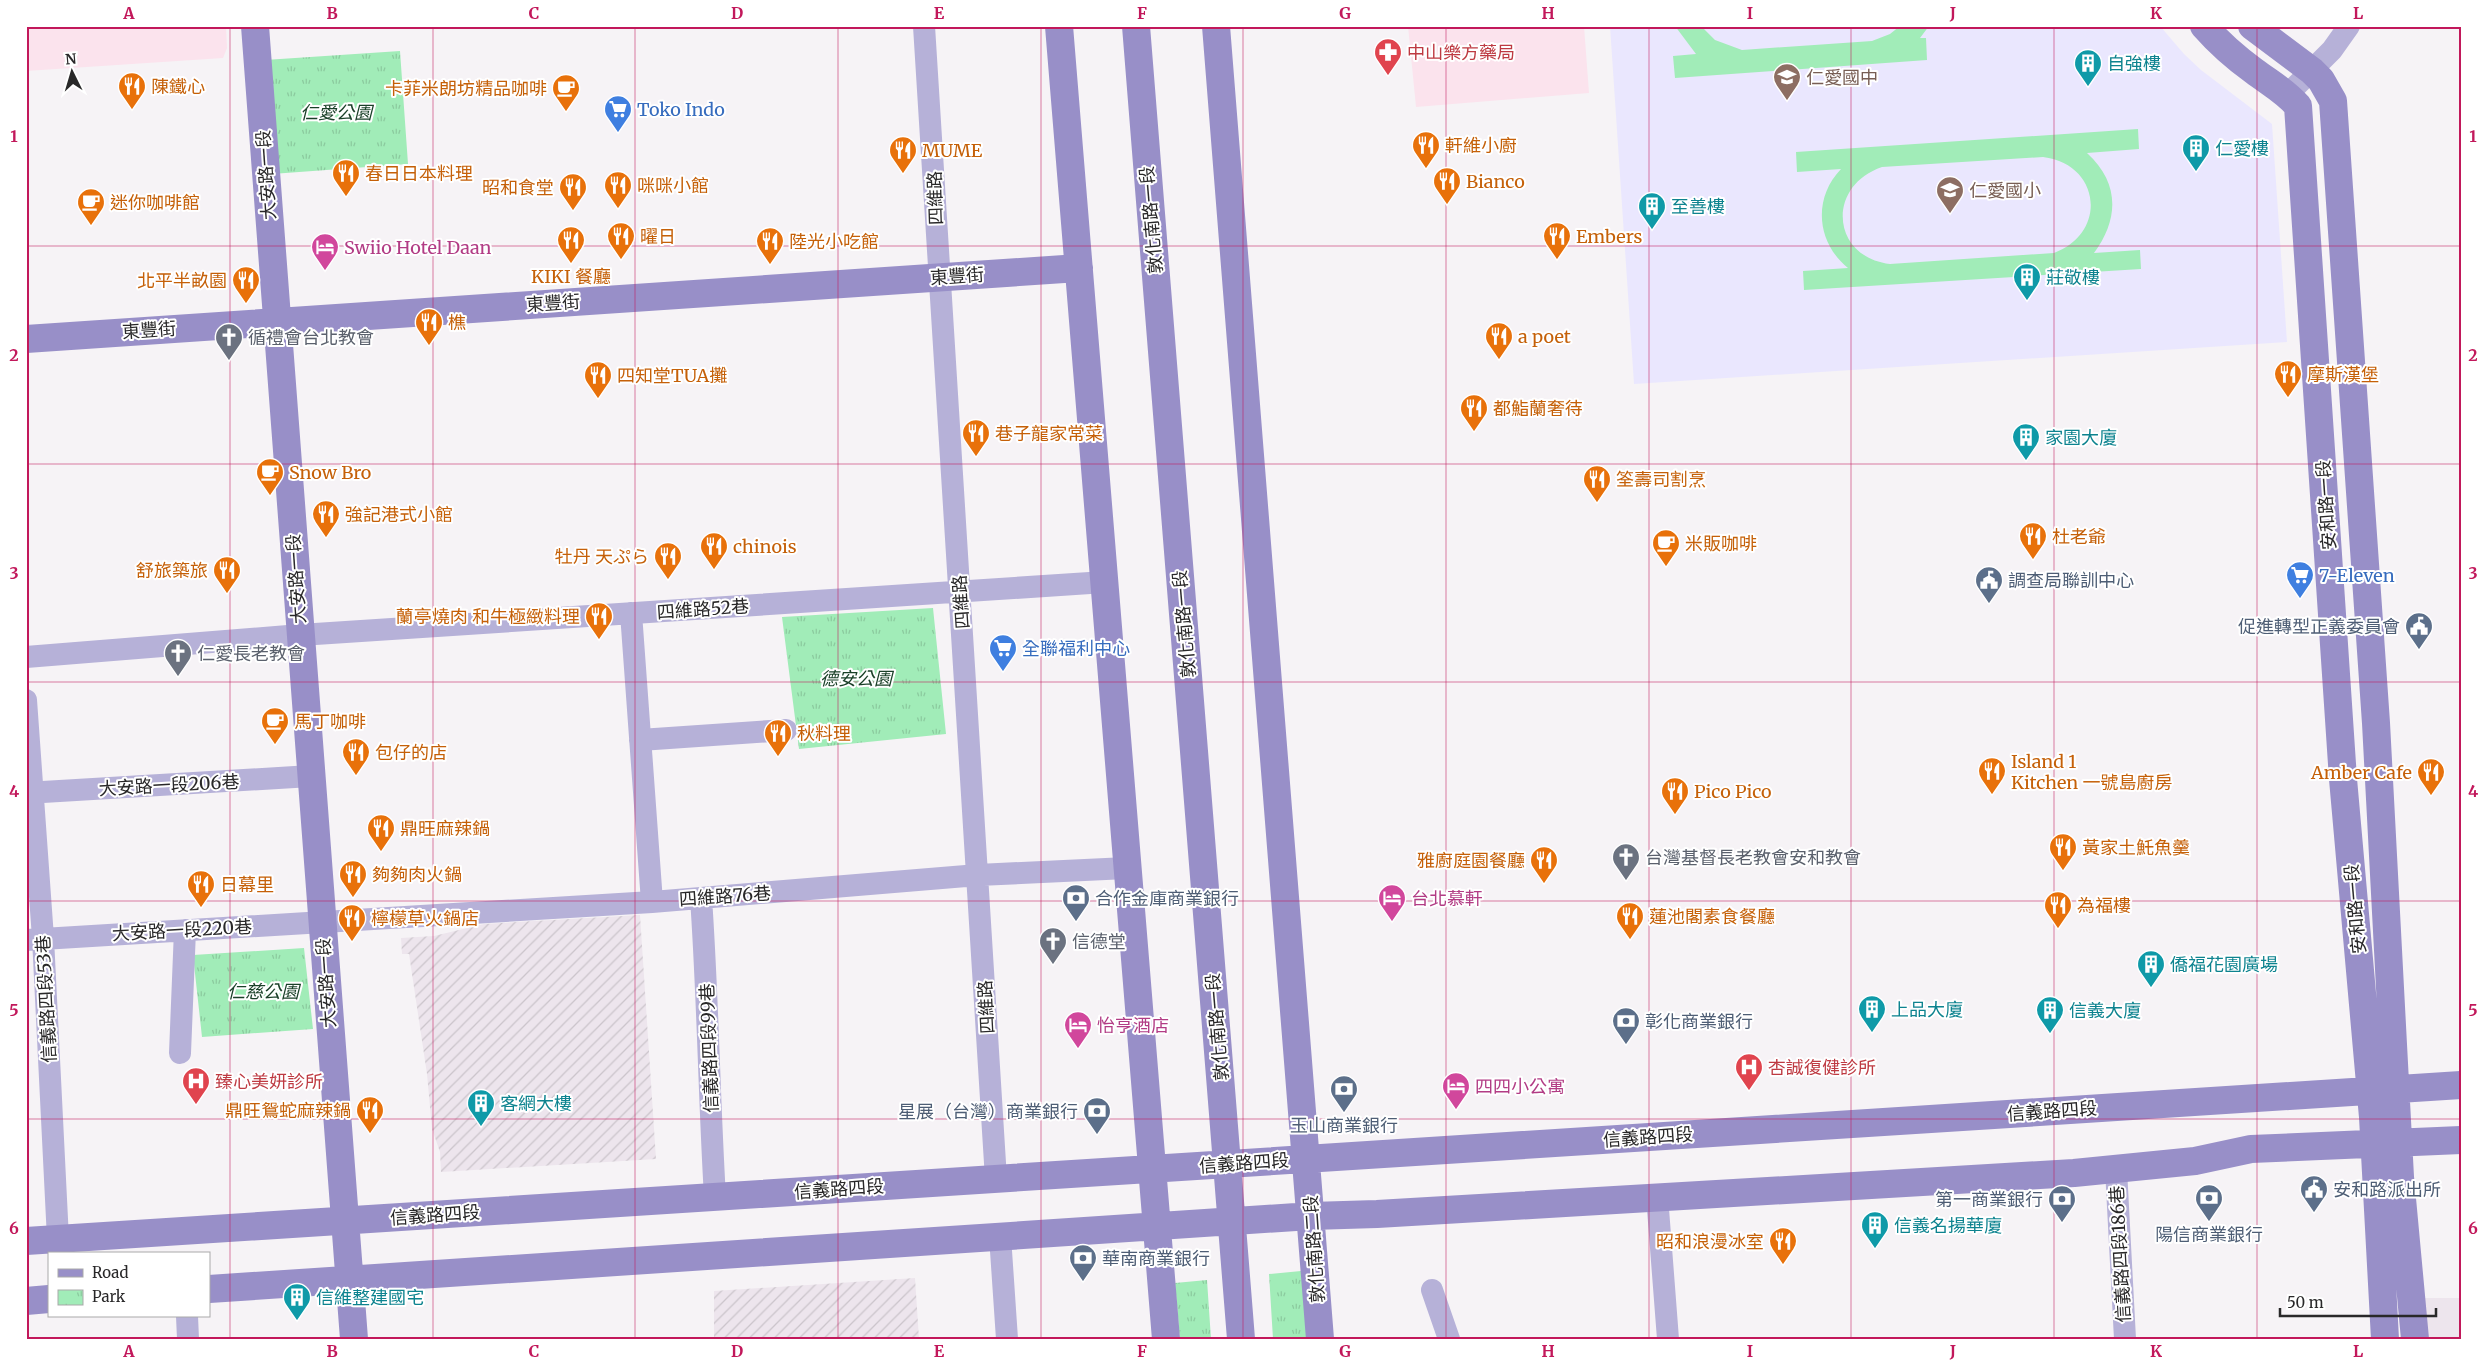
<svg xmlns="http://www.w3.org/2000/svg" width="2487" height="1365" viewBox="0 0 2487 1365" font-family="Merriweather,'Noto Sans TC','Noto Sans JP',serif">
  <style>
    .built { fill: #ede5ed }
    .industrial { fill: url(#industrial-furrows) }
    .education { fill: #eae7fe }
    .medical { fill: #fbe3ed }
    .park { fill: url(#park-tufts) }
    .pitch { fill: #a1ecb8; fill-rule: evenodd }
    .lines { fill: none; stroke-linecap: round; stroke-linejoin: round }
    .street { stroke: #b6b1d8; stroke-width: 22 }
    .secondary { stroke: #988fc8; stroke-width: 28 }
    .grid { fill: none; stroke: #c2185b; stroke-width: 1; stroke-opacity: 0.55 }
    .labels { text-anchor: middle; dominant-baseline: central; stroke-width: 4; stroke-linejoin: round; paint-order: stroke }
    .health-label { font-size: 18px; fill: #be3a42; stroke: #fff; text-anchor: start }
    .culture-label { font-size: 18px; fill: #0d838f; stroke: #fff; text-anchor: start }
    .education-label { font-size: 18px; fill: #785e54; stroke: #fff; text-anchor: start }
    .food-label { font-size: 18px; fill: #c56008; stroke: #fff; text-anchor: start }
    .shop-label { font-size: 18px; fill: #366cbe; stroke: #fff; text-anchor: start }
    .park-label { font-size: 18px; font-style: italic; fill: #1a4028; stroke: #fff }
    .street-label { font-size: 18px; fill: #292829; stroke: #fff }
    .hotel-label { font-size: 18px; fill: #b23c85; stroke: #fff; text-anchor: start }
    .worship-label { font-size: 18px; fill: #5b616d; stroke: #fff; text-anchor: start }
    .service-label { font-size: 18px; fill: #4e5e75; stroke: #fff; text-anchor: start }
    .neatline { fill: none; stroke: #c2185b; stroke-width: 2 }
    .grid-label { font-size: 16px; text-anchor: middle; font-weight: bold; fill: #c2185b }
  </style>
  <defs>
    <pattern id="industrial-furrows" width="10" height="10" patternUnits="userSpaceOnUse" patternTransform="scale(1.25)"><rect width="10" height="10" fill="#ede5ed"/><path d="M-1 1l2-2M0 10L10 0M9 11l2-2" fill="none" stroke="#cbc4cb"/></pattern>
    <pattern id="park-tufts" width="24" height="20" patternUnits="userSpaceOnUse" patternTransform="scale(1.25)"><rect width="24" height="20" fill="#a1ecb8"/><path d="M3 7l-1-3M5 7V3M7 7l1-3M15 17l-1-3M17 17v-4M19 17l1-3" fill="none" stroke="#8bca9e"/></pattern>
  </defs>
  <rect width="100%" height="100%" fill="#f6f3f6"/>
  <path class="built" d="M2424 1298H2461V1339H2426Z"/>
  <path class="industrial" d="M640 915 656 1159 441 1172 440 1152 432 1129 427 1074 409 954H402L401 938 434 936 484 924Z
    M915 1278 919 1339H714V1291Z"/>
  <path class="education" d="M1610 26H2160L2184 54 2201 70 2272 124 2287 342 1634 384Z"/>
  <path class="medical" d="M26 26H226L227 48 223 58 26 71Z
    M1408 26H1584L1589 93 1416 107Z"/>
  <path class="park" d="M400 51 408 164 272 174 265 60Z
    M933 608 946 734 799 749 782 617Z
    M304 948 313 1029 202 1037 193 955Z
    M1301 1271 1308 1339H1273L1269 1274Z
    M1207 1280 1211 1339H1180L1175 1283Z"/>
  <path class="pitch" d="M1675 26H1701L1715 40 1742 50 1872 41 1890 34 1900 26H1929L1920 38H1926L1927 60 1675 78 1673 56 1696 54Z
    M2138 129 2139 149 2087 153C2120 183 2119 219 2094 253L2140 250 2141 269 1804 290 1803 271 1848 268C1816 242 1813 198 1841 169L1797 172 1796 152ZM2043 157C2101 164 2108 233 2054 253L1890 264C1831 257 1826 186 1882 167Z"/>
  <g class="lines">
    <path class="street" d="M924 26 996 1179
      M2288 94 2332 50 2349 26
      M631 613 652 902
      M26 657 300 635 1105 582
      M26 700 43 938 58 1239
      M640 740 786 730
      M26 793 311 776
      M701 898C708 998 709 1097 715 1197
      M26 940 652 902 978 875 1127 868
      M180 1053 185 930
      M2116 1169 2125 1339
      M1657 1196 1668 1339
      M1000 1236 1007 1339
      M1432 1290 1449 1339
      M187 1316 188 1339"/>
    <path class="secondary" d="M255 26 354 1339
      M1059 26 1166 1339
      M1136 26 1241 1339
      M1216 26 1320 1339
      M2204 26C2219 43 2236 58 2254 71 2270 83 2285 91 2298 106L2343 779 2373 1117 2385 1339
      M2252 26 2312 71 2321 80 2333 101 2376 723 2400 1177 2415 1339
      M26 339 1079 268
      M26 1241 2461 1085
      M209 1289 1311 1216 1377 1214 2074 1173 2195 1161 2251 1149 2461 1140
      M26 1301 49 1299"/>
  </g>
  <path class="grid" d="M230 26V1339M433 26V1339M635 26V1339M838 26V1339M1041 26V1339M1243 26V1339M1446 26V1339M1649 26V1339M1851 26V1339M2054 26V1339M2257 26V1339M26 246H2461M26 464H2461M26 682H2461M26 901H2461M26 1119H2461"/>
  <defs>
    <g id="pharmacy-pin" transform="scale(1.4375)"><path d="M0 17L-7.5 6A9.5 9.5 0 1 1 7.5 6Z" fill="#e0444e" stroke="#fff"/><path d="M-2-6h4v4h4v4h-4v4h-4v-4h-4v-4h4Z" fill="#fff"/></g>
    <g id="building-pin" transform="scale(1.4375)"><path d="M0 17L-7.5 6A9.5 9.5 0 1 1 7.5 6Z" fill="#0f9aa8" stroke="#fff"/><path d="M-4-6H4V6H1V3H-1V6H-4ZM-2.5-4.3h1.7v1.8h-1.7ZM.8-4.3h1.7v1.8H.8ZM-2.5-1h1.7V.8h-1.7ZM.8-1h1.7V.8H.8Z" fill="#fff"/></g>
    <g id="school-pin" transform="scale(1.4375)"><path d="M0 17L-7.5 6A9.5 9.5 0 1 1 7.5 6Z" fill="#8d6e63" stroke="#fff"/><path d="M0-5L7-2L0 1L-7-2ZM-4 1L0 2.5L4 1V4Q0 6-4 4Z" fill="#fff"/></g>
    <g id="restaurant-pin" transform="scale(1.4375)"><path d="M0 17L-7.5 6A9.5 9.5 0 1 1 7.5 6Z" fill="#e8710a" stroke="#fff"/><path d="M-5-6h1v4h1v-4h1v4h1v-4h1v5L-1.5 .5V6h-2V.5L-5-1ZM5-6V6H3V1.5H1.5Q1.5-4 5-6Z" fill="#fff"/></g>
    <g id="cafe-pin" transform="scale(1.4375)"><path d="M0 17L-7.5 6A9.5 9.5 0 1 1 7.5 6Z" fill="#e8710a" stroke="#fff"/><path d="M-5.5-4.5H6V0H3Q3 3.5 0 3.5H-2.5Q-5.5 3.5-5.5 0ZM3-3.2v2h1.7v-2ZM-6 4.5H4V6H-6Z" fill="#fff"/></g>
    <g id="supermarket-pin" transform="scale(1.4375)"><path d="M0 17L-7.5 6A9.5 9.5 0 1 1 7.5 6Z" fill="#3f7fe0" stroke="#fff"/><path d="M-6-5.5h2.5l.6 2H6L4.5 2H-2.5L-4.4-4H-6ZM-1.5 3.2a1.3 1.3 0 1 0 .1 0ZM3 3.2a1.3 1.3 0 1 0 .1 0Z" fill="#fff"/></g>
    <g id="hotel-pin" transform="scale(1.4375)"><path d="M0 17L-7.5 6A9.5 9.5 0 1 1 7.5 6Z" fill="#d1479c" stroke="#fff"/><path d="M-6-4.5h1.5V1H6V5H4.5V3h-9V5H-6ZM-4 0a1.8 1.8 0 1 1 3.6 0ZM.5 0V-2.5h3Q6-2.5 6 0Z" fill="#fff"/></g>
    <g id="church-pin" transform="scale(1.4375)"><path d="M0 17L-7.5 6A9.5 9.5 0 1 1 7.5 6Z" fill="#6b7280" stroke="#fff"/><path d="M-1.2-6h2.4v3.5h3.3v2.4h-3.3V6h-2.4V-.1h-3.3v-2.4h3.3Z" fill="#fff"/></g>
    <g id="civic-pin" transform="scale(1.4375)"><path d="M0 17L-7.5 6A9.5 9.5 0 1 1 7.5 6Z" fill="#5c6f8a" stroke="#fff"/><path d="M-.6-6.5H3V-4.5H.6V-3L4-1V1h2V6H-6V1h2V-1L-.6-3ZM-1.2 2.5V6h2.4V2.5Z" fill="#fff"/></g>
    <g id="bank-pin" transform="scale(1.4375)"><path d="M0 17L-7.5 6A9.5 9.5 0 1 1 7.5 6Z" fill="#5c6f8a" stroke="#fff"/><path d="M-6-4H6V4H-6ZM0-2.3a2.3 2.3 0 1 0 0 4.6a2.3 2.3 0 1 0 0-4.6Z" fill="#fff"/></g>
    <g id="hospital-pin" transform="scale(1.4375)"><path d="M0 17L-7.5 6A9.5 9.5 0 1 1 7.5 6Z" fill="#e0444e" stroke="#fff"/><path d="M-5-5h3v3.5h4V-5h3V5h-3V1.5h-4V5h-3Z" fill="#fff"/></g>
  </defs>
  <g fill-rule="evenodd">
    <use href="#pharmacy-pin" x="1388" y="52"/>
    <use href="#building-pin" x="2088" y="63"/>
    <use href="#school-pin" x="1787" y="77"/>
    <use href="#restaurant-pin" x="132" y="86"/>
    <use href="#cafe-pin" x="566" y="88"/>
    <use href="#supermarket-pin" x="618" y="109"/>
    <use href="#restaurant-pin" x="1426" y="145"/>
    <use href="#building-pin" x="2196" y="148"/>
    <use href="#restaurant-pin" x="903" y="150"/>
    <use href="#restaurant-pin" x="346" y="173"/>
    <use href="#restaurant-pin" x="1447" y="181"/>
    <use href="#restaurant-pin" x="618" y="185"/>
    <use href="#restaurant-pin" x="573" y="187"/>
    <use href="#school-pin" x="1950" y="190"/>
    <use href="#cafe-pin" x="91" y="202"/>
    <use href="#building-pin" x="1652" y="206"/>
    <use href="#restaurant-pin" x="621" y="236"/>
    <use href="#restaurant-pin" x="1557" y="236"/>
    <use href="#restaurant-pin" x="571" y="240"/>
    <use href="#restaurant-pin" x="770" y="241"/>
    <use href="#hotel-pin" x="325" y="247"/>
    <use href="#building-pin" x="2027" y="277"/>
    <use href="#restaurant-pin" x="246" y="280"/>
    <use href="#restaurant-pin" x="429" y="322"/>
    <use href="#restaurant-pin" x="1499" y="336"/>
    <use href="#church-pin" x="229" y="337"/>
    <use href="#restaurant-pin" x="2288" y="374"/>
    <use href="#restaurant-pin" x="598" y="375"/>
    <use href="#restaurant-pin" x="1474" y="408"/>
    <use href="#restaurant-pin" x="976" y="433"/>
    <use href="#building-pin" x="2026" y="437"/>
    <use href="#cafe-pin" x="270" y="472"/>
    <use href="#restaurant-pin" x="1597" y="479"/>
    <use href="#restaurant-pin" x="326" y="514"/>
    <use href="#restaurant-pin" x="2033" y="536"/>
    <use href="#cafe-pin" x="1666" y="543"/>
    <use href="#restaurant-pin" x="714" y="546"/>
    <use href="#restaurant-pin" x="668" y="556"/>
    <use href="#restaurant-pin" x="227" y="570"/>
    <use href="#supermarket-pin" x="2300" y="575"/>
    <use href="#civic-pin" x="1989" y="580"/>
    <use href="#restaurant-pin" x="599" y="616"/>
    <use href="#civic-pin" x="2419" y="626"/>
    <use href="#supermarket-pin" x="1003" y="648"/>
    <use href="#church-pin" x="178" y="653"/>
    <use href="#cafe-pin" x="275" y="721"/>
    <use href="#restaurant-pin" x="778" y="733"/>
    <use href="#restaurant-pin" x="356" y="752"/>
    <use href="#restaurant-pin" x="1992" y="771"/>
    <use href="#restaurant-pin" x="2431" y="772"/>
    <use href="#restaurant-pin" x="1675" y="791"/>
    <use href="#restaurant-pin" x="381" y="828"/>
    <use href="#restaurant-pin" x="2063" y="847"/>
    <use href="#church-pin" x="1626" y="857"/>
    <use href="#restaurant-pin" x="1544" y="860"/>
    <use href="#restaurant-pin" x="353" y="874"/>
    <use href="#restaurant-pin" x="201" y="884"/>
    <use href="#bank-pin" x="1076" y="898"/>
    <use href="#hotel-pin" x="1392" y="898"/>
    <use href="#restaurant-pin" x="2058" y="905"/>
    <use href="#restaurant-pin" x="1630" y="916"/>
    <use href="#restaurant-pin" x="352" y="918"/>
    <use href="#church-pin" x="1053" y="941"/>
    <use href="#building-pin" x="2151" y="964"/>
    <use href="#building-pin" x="1872" y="1009"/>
    <use href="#building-pin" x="2050" y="1010"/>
    <use href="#bank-pin" x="1626" y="1021"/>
    <use href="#hotel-pin" x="1078" y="1025"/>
    <use href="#hospital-pin" x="1749" y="1067"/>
    <use href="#hospital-pin" x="196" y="1081"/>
    <use href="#hotel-pin" x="1456" y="1086"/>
    <use href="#bank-pin" x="1344" y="1089"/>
    <use href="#building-pin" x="481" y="1103"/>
    <use href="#restaurant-pin" x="370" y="1110"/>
    <use href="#bank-pin" x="1097" y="1111"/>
    <use href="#civic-pin" x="2314" y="1189"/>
    <use href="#bank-pin" x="2209" y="1198"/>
    <use href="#bank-pin" x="2062" y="1199"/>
    <use href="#building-pin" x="1875" y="1225"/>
    <use href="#restaurant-pin" x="1783" y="1241"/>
    <use href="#bank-pin" x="1083" y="1258"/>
    <use href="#building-pin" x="297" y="1297"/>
  </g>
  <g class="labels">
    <g class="health-label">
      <text x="1407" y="52">中山樂方藥局</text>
      <text x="1768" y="1067">杏誠復健診所</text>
      <text x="215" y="1081">臻心美妍診所</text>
    </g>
    <g class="culture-label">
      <text x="2107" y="63">自強樓</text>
      <text x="2215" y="148">仁愛樓</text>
      <text x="1671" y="206">至善樓</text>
      <text x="2046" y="277">莊敬樓</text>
      <text x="2045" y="437">家園大廈</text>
      <text x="2170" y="964">僑福花園廣場</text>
      <text x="1891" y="1009">上品大廈</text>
      <text x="2069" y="1010">信義大廈</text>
      <text x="500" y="1103">客網大樓</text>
      <text x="1894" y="1225">信義名揚華廈</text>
      <text x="316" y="1297">信維整建國宅</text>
    </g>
    <g class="education-label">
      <text x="1806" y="77">仁愛國中</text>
      <text x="1969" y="190">仁愛國小</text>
    </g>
    <g class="food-label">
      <text x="151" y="86">陳鐵心</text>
      <text x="547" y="88" text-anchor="end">卡菲米朗坊精品咖啡</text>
      <text x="1445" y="145">軒維小廚</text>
      <text x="922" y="150">MUME</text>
      <text x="365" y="173">春日日本料理</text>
      <text x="1466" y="181">Bianco</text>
      <text x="637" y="185">咪咪小館</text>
      <text x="554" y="187" text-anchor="end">昭和食堂</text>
      <text x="110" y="202">迷你咖啡館</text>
      <text x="640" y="236">曜日</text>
      <text x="1576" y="236">Embers</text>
      <text x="789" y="241">陸光小吃館</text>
      <text x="571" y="276" text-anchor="middle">KIKI 餐廳</text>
      <text x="227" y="280" text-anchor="end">北平半畝園</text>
      <text x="448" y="322">樵</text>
      <text x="1518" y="336">a poet</text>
      <text x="2307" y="374">摩斯漢堡</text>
      <text x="617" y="375">四知堂TUA攤</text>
      <text x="1493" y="408">都鮨蘭奢待</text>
      <text x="995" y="433">巷子龍家常菜</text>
      <text x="289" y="472">Snow Bro</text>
      <text x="1616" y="479">筌壽司割烹</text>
      <text x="345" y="514">強記港式小館</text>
      <text x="2052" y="536">杜老爺</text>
      <text x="1685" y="543">米販咖啡</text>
      <text x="733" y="546">chinois</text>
      <text x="649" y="556" text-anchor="end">牡丹 天ぷら</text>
      <text x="208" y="570" text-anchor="end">舒旅築旅</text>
      <text x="580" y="616" text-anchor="end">蘭亭燒肉 和牛極緻料理</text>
      <text x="294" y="721">馬丁咖啡</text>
      <text x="797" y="733">秋料理</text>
      <text x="375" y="752">包仔的店</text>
      <text x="2011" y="761">Island 1<tspan x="2011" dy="21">Kitchen 一號島廚房</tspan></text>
      <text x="2412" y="772" text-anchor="end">Amber Cafe</text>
      <text x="1694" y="791">Pico Pico</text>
      <text x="400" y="828">鼎旺麻辣鍋</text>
      <text x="2082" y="847">黃家土魠魚羹</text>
      <text x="1525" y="860" text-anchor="end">雅廚庭園餐廳</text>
      <text x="372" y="874">夠夠肉火鍋</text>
      <text x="220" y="884">日幕里</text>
      <text x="2077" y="905">為福樓</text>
      <text x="1649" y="916">蓮池閣素食餐廳</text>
      <text x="371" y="918">檸檬草火鍋店</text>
      <text x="351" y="1110" text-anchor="end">鼎旺鴛蛇麻辣鍋</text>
      <text x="1764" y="1241" text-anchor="end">昭和浪漫冰室</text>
    </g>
    <g class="shop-label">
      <text x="637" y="109">Toko Indo</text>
      <text x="2319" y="575">7-Eleven</text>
      <text x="1022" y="648">全聯福利中心</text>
    </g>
    <g class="park-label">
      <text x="336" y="112">仁愛公園</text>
      <text x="856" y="678">德安公園</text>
      <text x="263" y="991">仁慈公園</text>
    </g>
    <g class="street-label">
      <text transform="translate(266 175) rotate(-94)">大安路一段</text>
      <text transform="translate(935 198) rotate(-92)">四維路</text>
      <text transform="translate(1151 220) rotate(-95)">敦化南路一段</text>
      <text transform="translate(957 276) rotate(-4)">東豐街</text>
      <text transform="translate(553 303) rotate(-4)">東豐街</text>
      <text transform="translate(149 330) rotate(-4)">東豐街</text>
      <text transform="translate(2326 505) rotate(-94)">安和路一段</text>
      <text transform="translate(296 579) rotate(-94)">大安路一段</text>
      <text transform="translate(961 602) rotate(-94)">四維路</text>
      <text transform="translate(703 609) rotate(-4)">四維路52巷</text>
      <text transform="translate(1184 624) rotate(-95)">敦化南路一段</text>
      <text transform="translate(169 785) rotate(-3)">大安路一段206巷</text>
      <text transform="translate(725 896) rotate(-4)">四維路76巷</text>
      <text transform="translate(2355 909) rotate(-95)">安和路一段</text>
      <text transform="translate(182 930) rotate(-3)">大安路一段220巷</text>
      <text transform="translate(326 983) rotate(-94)">大安路一段</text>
      <text transform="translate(46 999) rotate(-93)">信義路四段53巷</text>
      <text transform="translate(986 1007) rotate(-93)">四維路</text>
      <text transform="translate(1217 1027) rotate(-95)">敦化南路一段</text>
      <text transform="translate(709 1048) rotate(-92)">信義路四段99巷</text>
      <text transform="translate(2052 1111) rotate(-4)">信義路四段</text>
      <text transform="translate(1648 1137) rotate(-4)">信義路四段</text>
      <text transform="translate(1244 1163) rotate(-4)">信義路四段</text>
      <text transform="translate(839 1189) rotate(-4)">信義路四段</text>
      <text transform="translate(435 1215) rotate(-4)">信義路四段</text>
      <text transform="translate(1314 1249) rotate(-94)">敦化南路二段</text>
      <text transform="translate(2120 1254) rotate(-93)">信義路四段186巷</text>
    </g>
    <g class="hotel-label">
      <text x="344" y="247">Swiio Hotel Daan</text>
      <text x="1411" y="898">台北慕軒</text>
      <text x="1097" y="1025">怡亨酒店</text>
      <text x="1475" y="1086">四四小公寓</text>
    </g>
    <g class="worship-label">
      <text x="248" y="337">循禮會台北教會</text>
      <text x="197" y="653">仁愛長老教會</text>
      <text x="1645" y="857">台灣基督長老教會安和教會</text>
      <text x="1072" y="941">信德堂</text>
    </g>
    <g class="service-label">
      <text x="2008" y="580">調查局聯訓中心</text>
      <text x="2400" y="626" text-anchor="end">促進轉型正義委員會</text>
      <text x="1095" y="898">合作金庫商業銀行</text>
      <text x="1645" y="1021">彰化商業銀行</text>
      <text x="1078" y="1111" text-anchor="end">星展（台灣）商業銀行</text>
      <text x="1344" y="1125" text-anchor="middle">玉山商業銀行</text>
      <text x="2333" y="1189">安和路派出所</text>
      <text x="2043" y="1199" text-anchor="end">第一商業銀行</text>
      <text x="2209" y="1234" text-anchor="middle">陽信商業銀行</text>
      <text x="1102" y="1258">華南商業銀行</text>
    </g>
  </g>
  <rect width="2487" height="1365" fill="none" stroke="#ffffff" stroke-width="55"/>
  <rect x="48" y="1252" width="162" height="65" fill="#ffffff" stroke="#a9a9a9"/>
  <rect x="58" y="1269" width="25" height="8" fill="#988fc8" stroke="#a9a9a9"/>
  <text x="92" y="1278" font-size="15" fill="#292829">Road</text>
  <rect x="58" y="1290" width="25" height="15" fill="url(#park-tufts)" stroke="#a9a9a9"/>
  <text x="92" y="1302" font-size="15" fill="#292829">Park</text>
  <g transform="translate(72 72) rotate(355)" stroke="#ffffff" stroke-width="4" paint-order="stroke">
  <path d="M0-4L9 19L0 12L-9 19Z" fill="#292829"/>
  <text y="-8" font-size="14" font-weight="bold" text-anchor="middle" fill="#292829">N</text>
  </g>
  <path d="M2280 1308v8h156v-8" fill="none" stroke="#292829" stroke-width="2.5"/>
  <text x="2287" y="1308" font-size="15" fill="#292829" stroke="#ffffff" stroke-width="4" paint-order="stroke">50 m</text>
  <rect x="28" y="28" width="2432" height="1310" class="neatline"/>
  <g class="grid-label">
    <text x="129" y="19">A</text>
    <text x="332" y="19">B</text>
    <text x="534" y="19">C</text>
    <text x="737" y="19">D</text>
    <text x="939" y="19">E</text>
    <text x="1142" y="19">F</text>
    <text x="1345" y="19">G</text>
    <text x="1548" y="19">H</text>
    <text x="1750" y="19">I</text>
    <text x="1953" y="19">J</text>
    <text x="2156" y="19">K</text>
    <text x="2358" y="19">L</text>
    <text x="14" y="142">1</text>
    <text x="2473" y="142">1</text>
    <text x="14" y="361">2</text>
    <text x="2473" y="361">2</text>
    <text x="14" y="579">3</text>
    <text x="2473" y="579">3</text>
    <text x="14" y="797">4</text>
    <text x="2473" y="797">4</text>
    <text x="14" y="1016">5</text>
    <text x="2473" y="1016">5</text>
    <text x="14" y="1234">6</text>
    <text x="2473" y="1234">6</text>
    <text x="129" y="1357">A</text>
    <text x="332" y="1357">B</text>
    <text x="534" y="1357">C</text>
    <text x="737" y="1357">D</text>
    <text x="939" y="1357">E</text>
    <text x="1142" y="1357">F</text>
    <text x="1345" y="1357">G</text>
    <text x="1548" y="1357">H</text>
    <text x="1750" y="1357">I</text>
    <text x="1953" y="1357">J</text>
    <text x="2156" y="1357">K</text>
    <text x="2358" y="1357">L</text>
  </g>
</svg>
